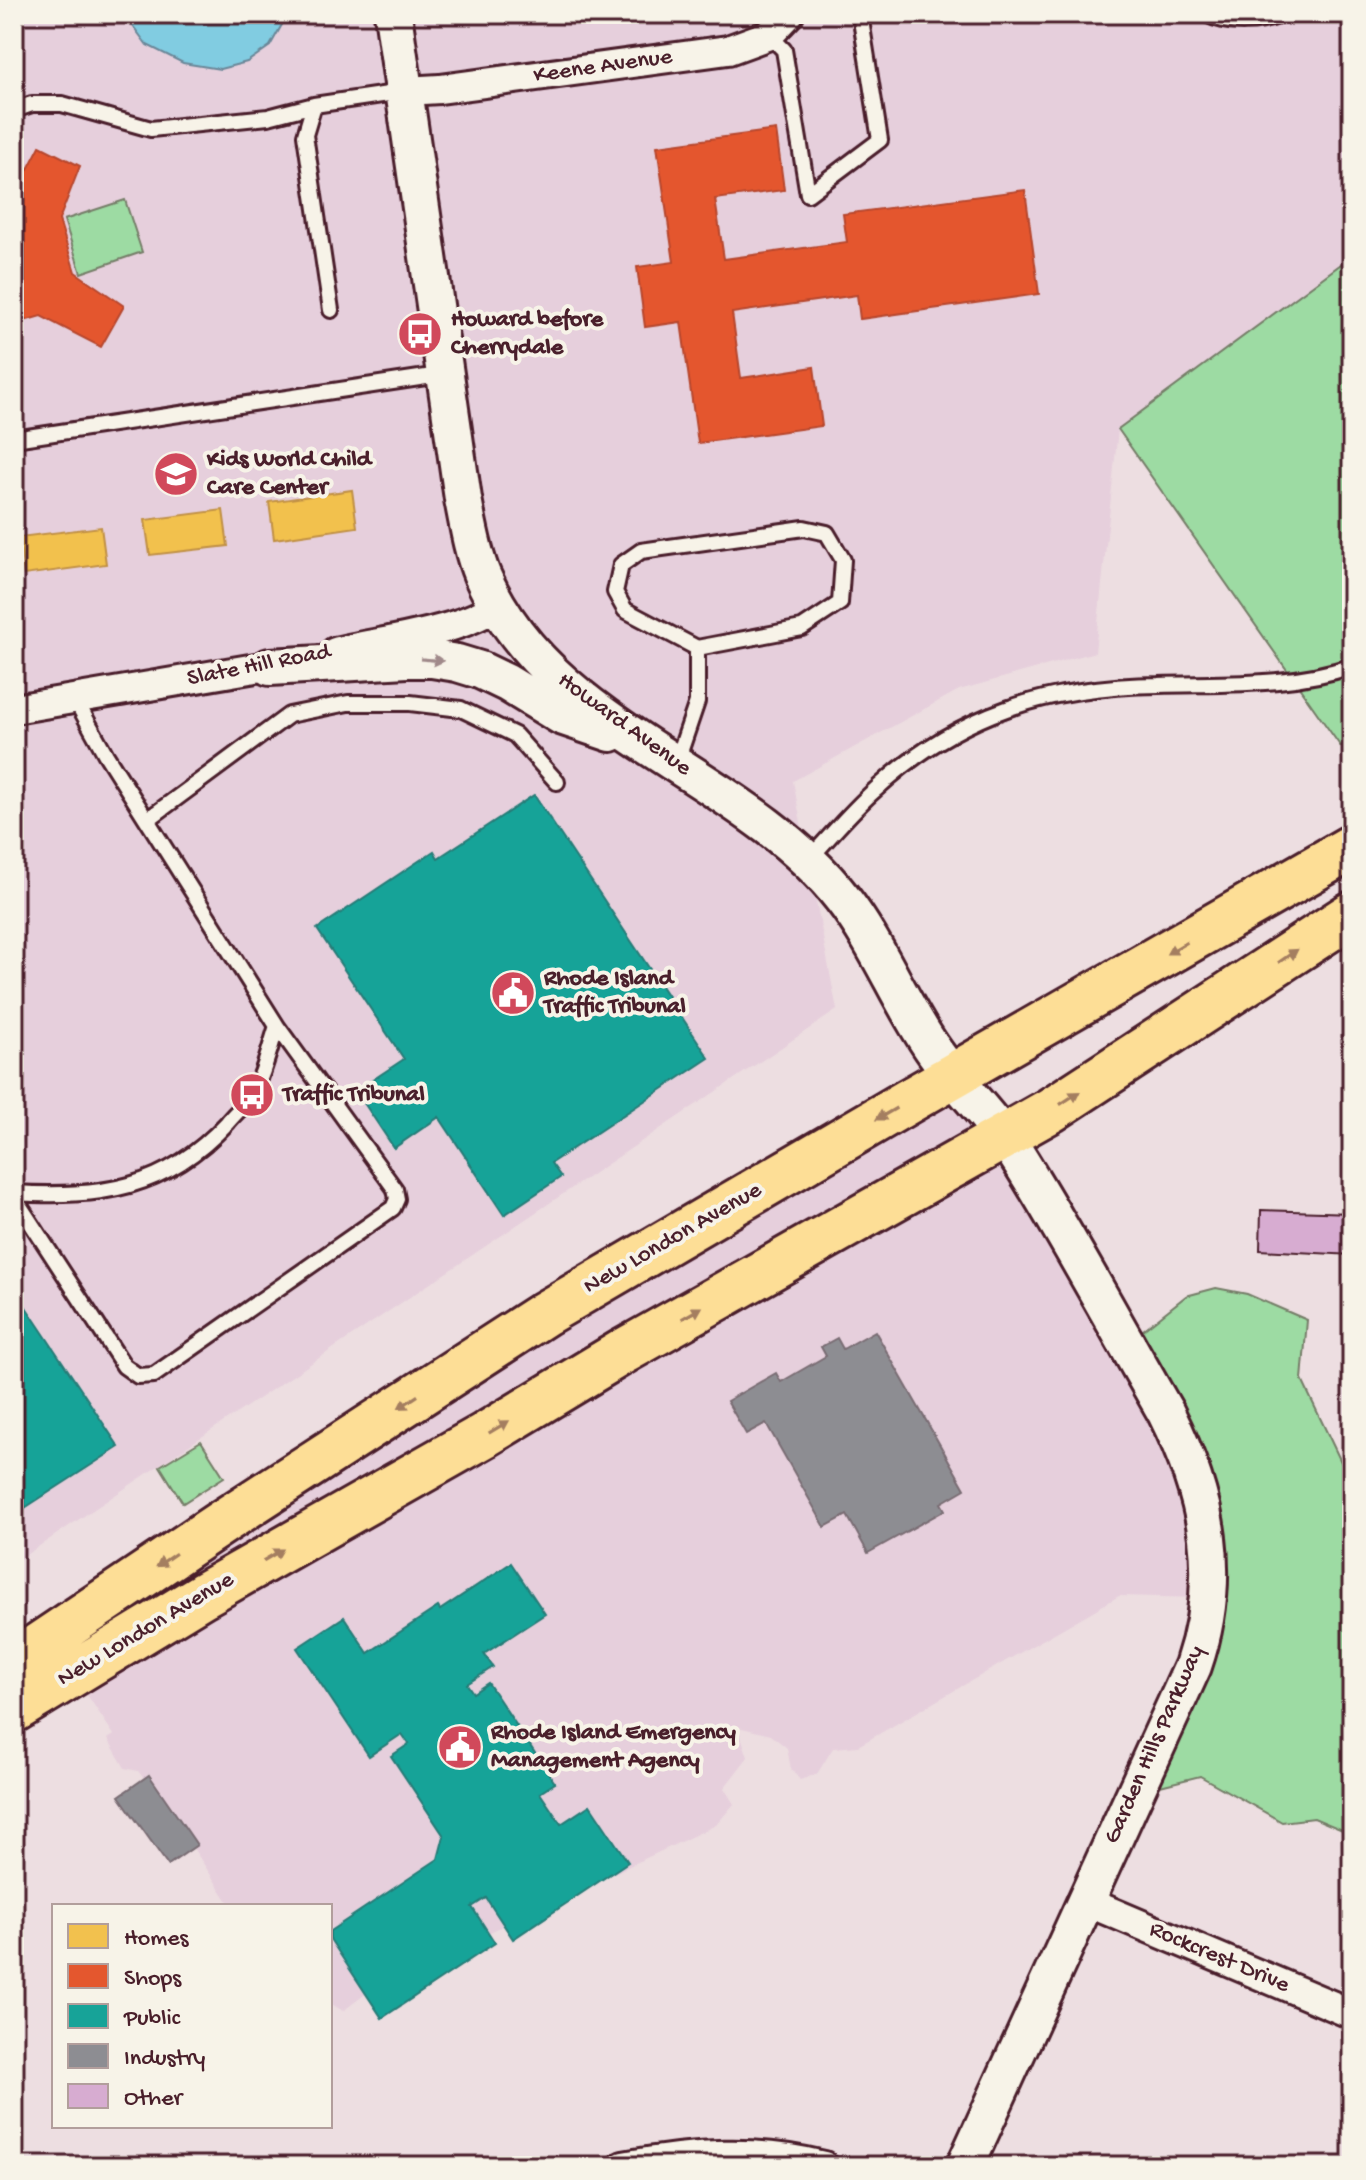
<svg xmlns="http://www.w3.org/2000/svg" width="1366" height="2180" viewBox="0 0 1366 2180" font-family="'Gochi Hand',sans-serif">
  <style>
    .built { fill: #e6cfdc }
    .green { fill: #9ddba3; stroke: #747d67; stroke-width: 2 }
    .water { fill: #81cce1; stroke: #6b8798; stroke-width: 2 }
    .homes { fill: #f2c14e; stroke: #c09044; stroke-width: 2 }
    .shops { fill: #e4572e; stroke: #b6462d; stroke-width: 2 }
    .public { fill: #17a398; stroke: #267b77; stroke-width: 2 }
    .industry { fill: #8d8d92; stroke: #796c73; stroke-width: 2 }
    .building { fill: #d7acd1; stroke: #4a1f2b; stroke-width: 2 }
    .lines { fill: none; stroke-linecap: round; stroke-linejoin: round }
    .service-casing { stroke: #4a1f2b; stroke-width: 20 }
    .minor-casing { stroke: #4a1f2b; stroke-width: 34 }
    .tertiary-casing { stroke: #4a1f2b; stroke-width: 42 }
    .primary-casing { stroke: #4a1f2b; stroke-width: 50 }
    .service { stroke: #f7f3e8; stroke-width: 14 }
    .minor { stroke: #f7f3e8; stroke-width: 28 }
    .tertiary { stroke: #f7f3e8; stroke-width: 36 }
    .primary { stroke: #fdde96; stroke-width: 44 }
    .oneway { fill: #a0898a }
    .oneway2 { fill: #a47e60 }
    .labels { text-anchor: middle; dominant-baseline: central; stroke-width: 8; stroke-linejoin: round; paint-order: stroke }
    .street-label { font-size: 24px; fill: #4a1f2b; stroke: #f7f3e8 }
    .poi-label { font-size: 24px; font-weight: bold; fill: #4a1f2b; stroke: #f7f3e8; text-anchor: start }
  </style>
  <rect width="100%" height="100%" fill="#eddee1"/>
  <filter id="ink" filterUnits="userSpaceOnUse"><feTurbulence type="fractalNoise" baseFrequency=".0125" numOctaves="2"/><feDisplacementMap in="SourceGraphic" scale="16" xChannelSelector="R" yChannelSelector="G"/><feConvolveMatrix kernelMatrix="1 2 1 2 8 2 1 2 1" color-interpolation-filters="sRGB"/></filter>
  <g filter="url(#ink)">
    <path class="built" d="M14 14H1352V256L1118 429 1095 652 959 690 793 781 837 1010 14 1563Z
      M972 1058 1004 1104 1010 1123 1188 1447 1201 1598 1119 1596 858 1746 833 1748 817 1774 800 1780 791 1769 787 1748 771 1735 738 1727 748 1757 724 1788 734 1804 716 1825 376 1986 343 2011 330 2003V1906H231L165 1805 138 1771 125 1768 108 1739 114 1735 47 1635Z"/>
    <path class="green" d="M125 200 142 252 81 273 64 220Z
      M1352 256V741L1341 747 1118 429Z
      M1216 1288 1247 1294 1307 1320 1302 1380 1352 1485V1834L1314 1818 1282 1822 1200 1776 1132 1793 1199 1640 1203 1539 1128 1342 1186 1296Z
      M201 1441 224 1477 183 1503 160 1466Z"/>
    <path class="water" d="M124 14H288L270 46 247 62 220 69 183 63 147 45Z"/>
    <path class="homes" d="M352 490 357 527 274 539 269 502Z
      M223 510 228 546 150 555 145 520Z
      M101 527 106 564 24 575 19 537Z"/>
    <path class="shops" d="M776 130 784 190 715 199 724 259 847 242 843 214 1025 190 1039 294 860 319 857 295 732 313 741 378 814 367 822 426 698 443 681 322 645 327 637 267 674 262 657 146Z
      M40 146 80 166 59 220 75 272 124 306 101 347 41 316 14 324V196Z"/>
    <path class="public" d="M534 795 709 1058 551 1163 561 1177 504 1215 439 1117 394 1148 356 1091 404 1059 317 929 434 851 438 858Z
      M14 1289 119 1447 14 1515Z
      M511 1563 545 1614 484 1654 493 1667 467 1684 473 1693 488 1683 555 1783 540 1793 561 1824 590 1805 628 1862 513 1939 486 1898 472 1907 495 1943 382 2018 330 1939V1931L438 1859 444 1836 391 1756 409 1744 402 1734 369 1756 297 1648 344 1617 368 1653 438 1607 440 1610Z"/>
    <path class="industry" d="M875 1331 965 1489 941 1503 945 1510 868 1553 847 1515 825 1527 766 1423 746 1434 727 1401 776 1373 781 1382 826 1356 821 1347 837 1338 843 1349Z
      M149 1775 197 1845 168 1865 119 1796Z"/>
    <path class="building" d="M1261 1210 1352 1213V1255L1260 1250Z"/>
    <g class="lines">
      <g class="service-casing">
        <path id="service" d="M1206 14C1230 26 1261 23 1285 14
          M769 35 784 50 808 194 880 140 860 14
          M314 105 305 135 331 310
          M14 110 32 104H62L151 129 268 117 314 105 402 92
          M14 439 446 374
          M676 764 697 702V648L625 610 615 592 621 565 641 551 804 528 827 533 843 560 840 603 802 628 697 648
          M147 820 289 715 348 703H410L461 709 515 735 557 782
          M808 860C830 837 851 811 875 790 958 713 1048 686 1159 685 1222 683 1291 687 1352 666
          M14 1193C100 1198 165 1190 227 1123 234 1114 245 1105 251 1096 263 1078 270 1047 277 1026
          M14 1197 124 1366 138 1376 154 1375 393 1208 397 1199 395 1189 277 1026 106 755 75 699"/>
      </g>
      <g class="minor-casing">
        <path id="minor" d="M405 91 440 89 728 50 769 35 789 14
          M335 652C380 641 464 632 498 604
          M14 709 291 662
          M1085 1901 1352 2014
          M623 2166C692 2154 755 2148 824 2166"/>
      </g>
      <g class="tertiary-casing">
        <path id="tertiary" d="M393 14 463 499C468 524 472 551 482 575 550 732 742 770 842 898 878 944 899 1000 932 1048 959 1088 996 1121 1021 1162 1072 1244 1118 1330 1166 1413 1208 1497 1224 1575 1193 1666L965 2166
          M270 667 407 659H432L457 663 480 670 507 683 561 716 611 733"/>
      </g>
      <g class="primary-casing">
        <path id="primary" d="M14 1662 224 1521 544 1314 907 1102 1352 847
          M14 1710 203 1595 485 1435 624 1351 1051 1110 1352 914"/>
      </g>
      <use href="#service" class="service"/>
      <use href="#minor" class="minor"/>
      <use href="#tertiary" class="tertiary"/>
      <use href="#primary" class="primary"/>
    </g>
    <defs><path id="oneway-solid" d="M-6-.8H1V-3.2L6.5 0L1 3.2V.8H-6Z" transform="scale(2)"/></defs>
    <use class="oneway" href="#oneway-solid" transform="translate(432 660) rotate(5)"/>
    <g class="oneway2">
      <use href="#oneway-solid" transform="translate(1177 948) rotate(150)"/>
      <use href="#oneway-solid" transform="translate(1288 956) rotate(-34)"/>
      <use href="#oneway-solid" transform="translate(1070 1098) rotate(-33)"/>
      <use href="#oneway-solid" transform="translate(886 1114) rotate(150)"/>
      <use href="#oneway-solid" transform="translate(692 1313) rotate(-30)"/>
      <use href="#oneway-solid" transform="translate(408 1402) rotate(147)"/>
      <use href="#oneway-solid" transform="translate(499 1427) rotate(-31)"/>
      <use href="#oneway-solid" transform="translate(273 1555) rotate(-30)"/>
      <use href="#oneway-solid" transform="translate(166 1560) rotate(146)"/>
    </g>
  </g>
  <defs>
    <g id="bus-disc" transform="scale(2.3)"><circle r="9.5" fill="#d1495b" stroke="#f7f3e8"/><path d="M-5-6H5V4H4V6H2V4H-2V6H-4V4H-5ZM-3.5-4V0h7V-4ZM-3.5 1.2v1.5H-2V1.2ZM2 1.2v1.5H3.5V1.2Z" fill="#fff"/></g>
    <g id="school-disc" transform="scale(2.3)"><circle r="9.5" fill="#d1495b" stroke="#f7f3e8"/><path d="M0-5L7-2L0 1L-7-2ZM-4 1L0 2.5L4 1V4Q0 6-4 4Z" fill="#fff"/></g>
    <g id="civic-disc" transform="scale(2.3)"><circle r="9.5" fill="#d1495b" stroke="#f7f3e8"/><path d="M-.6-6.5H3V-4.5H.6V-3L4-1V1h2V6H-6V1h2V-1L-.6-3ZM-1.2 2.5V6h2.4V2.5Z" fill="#fff"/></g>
  </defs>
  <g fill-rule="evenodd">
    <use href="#bus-disc" x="420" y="334"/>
    <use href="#school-disc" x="176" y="474"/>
    <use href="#civic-disc" x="513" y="993"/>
    <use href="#bus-disc" x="252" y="1095"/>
    <use href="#civic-disc" x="460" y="1747"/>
  </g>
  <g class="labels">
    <g class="street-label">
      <text transform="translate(603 67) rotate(-8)">Keene Avenue</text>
      <text transform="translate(259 666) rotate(-11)">Slate Hill Road</text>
      <text transform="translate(624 725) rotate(36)">Howard Avenue</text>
      <text transform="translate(673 1239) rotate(-30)">New London Avenue</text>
      <text transform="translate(146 1630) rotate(-31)">New London Avenue</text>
      <text transform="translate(1155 1745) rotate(-66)">Garden Hills Parkway</text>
      <text transform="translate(1219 1958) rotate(23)">Rockcrest Drive</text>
    </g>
    <g class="poi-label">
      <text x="451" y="320">Howard before<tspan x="451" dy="28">Cherrydale</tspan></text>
      <text x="207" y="460">Kids World Child<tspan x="207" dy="28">Care Center</tspan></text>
      <text x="544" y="979">Rhode Island<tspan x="544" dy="28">Traffic Tribunal</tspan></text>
      <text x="283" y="1095">Traffic Tribunal</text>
      <text x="491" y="1733">Rhode Island Emergency<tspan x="491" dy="28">Management Agency</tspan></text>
    </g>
  </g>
  <rect width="1366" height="2180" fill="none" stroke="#f7f3e8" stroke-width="48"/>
  <rect x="24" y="24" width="1318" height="2132" fill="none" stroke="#4a1f2b" stroke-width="3" filter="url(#ink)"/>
  <rect x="52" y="1904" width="280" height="224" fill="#f7f3e8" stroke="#b29e9c" stroke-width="2"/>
  <rect x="68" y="1924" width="40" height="24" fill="#f2c14e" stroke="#b29e9c" stroke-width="2"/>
  <text x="124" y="1944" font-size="24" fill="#4a1f2b">Homes</text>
  <rect x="68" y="1964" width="40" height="24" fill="#e4572e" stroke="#b29e9c" stroke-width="2"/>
  <text x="124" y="1984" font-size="24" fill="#4a1f2b">Shops</text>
  <rect x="68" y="2004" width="40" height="24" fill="#17a398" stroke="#b29e9c" stroke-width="2"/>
  <text x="124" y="2024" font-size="24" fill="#4a1f2b">Public</text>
  <rect x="68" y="2044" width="40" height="24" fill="#8d8d92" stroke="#b29e9c" stroke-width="2"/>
  <text x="124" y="2064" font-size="24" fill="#4a1f2b">Industry</text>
  <rect x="68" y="2084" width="40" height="24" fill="#d7acd1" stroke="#b29e9c" stroke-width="2"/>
  <text x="124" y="2104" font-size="24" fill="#4a1f2b">Other</text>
</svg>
